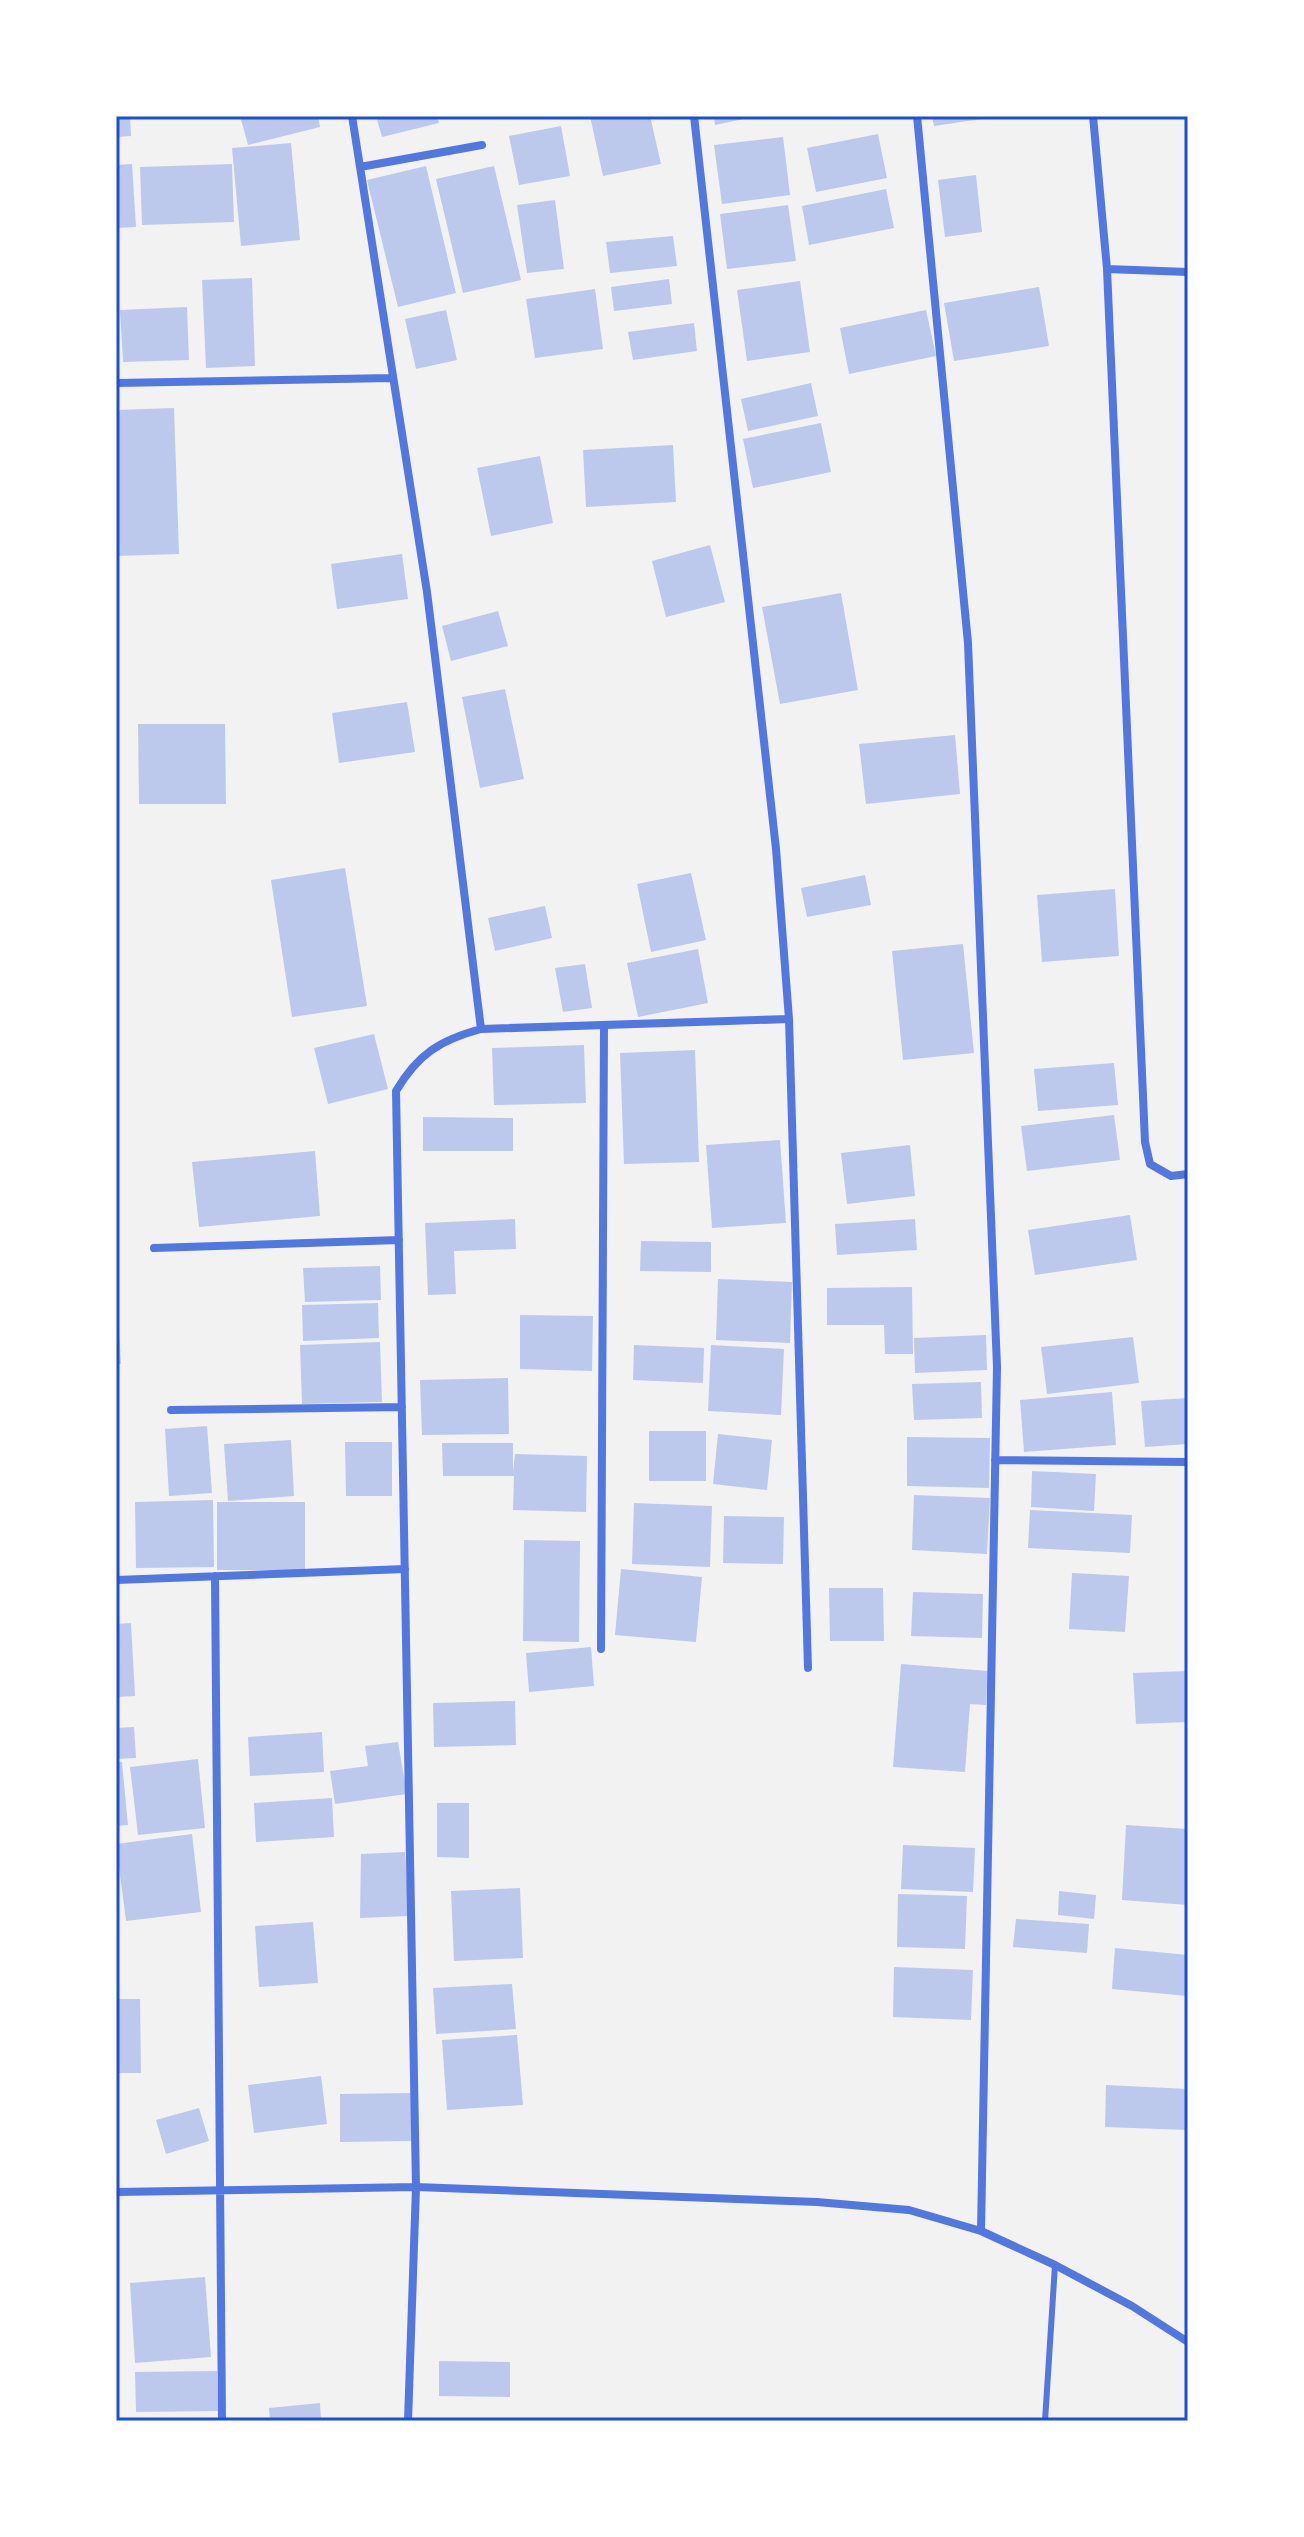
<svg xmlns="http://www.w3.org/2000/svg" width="1304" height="2537" viewBox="0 0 1304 2537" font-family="'Source Serif 4',serif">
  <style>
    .building { fill: #bdc9ec }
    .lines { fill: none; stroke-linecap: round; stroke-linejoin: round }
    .service { stroke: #5277de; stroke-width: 6 }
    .minor { stroke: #5277de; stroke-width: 8 }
    .neatline { fill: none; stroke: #1d4ed8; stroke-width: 3 }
  </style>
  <rect width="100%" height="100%" fill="#f2f2f2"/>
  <path class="building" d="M116 116H130L131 136 116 137Z
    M240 116H318L320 127 248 145Z
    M376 116H437L439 123 382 137Z
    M590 116H650L661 164 603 176Z
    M714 116H753V117L715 125Z
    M932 116H988V118L934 126Z
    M561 126 570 176 519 185 509 136Z
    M878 134 887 178 816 192 807 148Z
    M783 137 790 195 722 204 714 145Z
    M291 143 300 240 241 246 232 148Z
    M132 164 136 227 116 228V165Z
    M232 164 234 222 142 225 140 167Z
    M426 166 456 293 398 307 367 180Z
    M494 166 521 280 463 293 436 179Z
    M976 175 982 232 945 237 938 180Z
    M886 189 894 228 809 245 802 206Z
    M555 200 564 269 527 273 517 205Z
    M788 205 796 261 727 269 720 214Z
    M673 236 677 266 610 273 606 242Z
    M252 278 255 366 206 368 202 280Z
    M669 279 672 304 614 311 611 287Z
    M800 281 810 352 747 361 737 290Z
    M1039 287 1049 346 954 361 944 303Z
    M595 289 603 349 535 358 526 299Z
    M187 307 189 360 123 362 120 310Z
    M446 310 457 360 416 369 405 319Z
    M926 310 936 356 849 374 840 328Z
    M694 323 697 351 633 360 628 332Z
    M811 383 818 416 748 431 741 399Z
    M174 408 179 554 116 556V410Z
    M821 423 831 472 753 488 743 439Z
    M673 445 676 502 586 507 583 450Z
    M540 456 553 523 491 536 477 468Z
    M710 545 725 602 666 617 652 561Z
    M402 554 408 599 337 609 331 564Z
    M841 593 858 690 780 704 762 607Z
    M498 611 508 646 451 661 442 626Z
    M505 689 524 779 480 788 462 697Z
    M407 702 415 752 339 763 332 713Z
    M138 724H225L226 804H139Z
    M955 735 960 794 866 804 859 744Z
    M345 868 367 1006 292 1017 271 880Z
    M691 873 706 940 651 952 637 884Z
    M865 875 871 905 807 917 801 888Z
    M1115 889 1119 956 1042 962 1037 895Z
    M545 906 552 938 495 951 488 918Z
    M963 944 974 1053 903 1060 892 951Z
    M698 949 708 1003 638 1017 627 963Z
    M585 964 592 1008 563 1012 555 968Z
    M374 1034 388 1089 328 1104 314 1048Z
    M584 1045 586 1103 494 1105 492 1048Z
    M695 1050 699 1162 624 1164 620 1053Z
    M1114 1063 1118 1105 1038 1111 1034 1069Z
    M1114 1115 1120 1160 1027 1171 1021 1126Z
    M423 1117 513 1118V1151H423Z
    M780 1140 786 1223 712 1228 706 1145Z
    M910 1145 915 1196 847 1204 841 1153Z
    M315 1151 320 1216 199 1227 192 1162Z
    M1130 1215 1137 1260 1035 1275 1028 1230Z
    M515 1219 516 1249 454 1251 456 1294 428 1295 425 1223Z
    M915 1219 917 1250 837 1255 835 1224Z
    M641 1241 711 1242V1272L640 1271Z
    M380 1266 381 1300 305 1302 303 1268Z
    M718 1279 792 1282 790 1343 716 1340Z
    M912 1287 913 1354H885L884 1325H827V1288Z
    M378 1303 379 1338 303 1341 302 1305Z
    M520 1315 593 1316 592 1371 520 1369Z
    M116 1317H118L121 1364H116Z
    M986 1335 987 1370 915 1373 914 1338Z
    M1133 1337 1139 1383 1047 1394 1041 1347Z
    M380 1342 382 1402 302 1404 300 1345Z
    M634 1345 704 1348 703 1383 633 1380Z
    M711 1345 784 1349 781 1415 708 1411Z
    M508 1378 509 1434 422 1435 420 1380Z
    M981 1382 982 1418 914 1420 912 1384Z
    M1112 1392 1116 1445 1024 1452 1020 1400Z
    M1188 1398V1444L1145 1447 1141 1401Z
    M207 1426 212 1493 169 1496 165 1429Z
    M649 1431H706V1481H649Z
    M718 1434 772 1440 767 1490 713 1484Z
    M907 1437 990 1438 989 1488 907 1486Z
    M291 1440 294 1496 228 1501 224 1444Z
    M345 1442H392V1496H346Z
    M442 1443H513V1472L515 1454 587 1456 586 1512 513 1510 514 1476H443Z
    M1032 1471 1096 1474 1094 1511 1031 1507Z
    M914 1495 990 1498 987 1554 912 1550Z
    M213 1500 214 1567 136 1568 135 1502Z
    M217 1502H305V1570H217Z
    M634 1503 712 1506 710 1567 632 1564Z
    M1030 1510 1132 1515 1130 1553 1028 1548Z
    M724 1516 784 1517 783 1564 723 1563Z
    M524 1540 580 1541 579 1642 523 1641Z
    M621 1569 702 1577 696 1642 615 1635Z
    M1072 1573 1129 1576 1125 1632 1069 1629Z
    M829 1588H883L884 1641H830Z
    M913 1592 983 1594 982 1638 911 1636Z
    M131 1623 135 1696 116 1697V1624Z
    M591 1647 594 1686 529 1692 526 1653Z
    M901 1664 988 1671 986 1705 970 1704 965 1772 893 1767Z
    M1188 1671V1722L1136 1724 1133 1673Z
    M515 1701 516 1745 434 1747 433 1703Z
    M134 1727 136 1758 116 1759V1728Z
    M322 1732 324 1772 250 1776 248 1737Z
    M398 1742 407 1794 335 1804 330 1771 368 1766 365 1746Z
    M198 1759 205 1828 138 1835 130 1767Z
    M116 1762H122L128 1825 116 1826Z
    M332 1798 334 1837 256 1842 254 1803Z
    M437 1803H469V1858L437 1857Z
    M1126 1825 1188 1829V1905L1122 1900Z
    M192 1834 201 1912 126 1921 116 1844Z
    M903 1845 975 1848 973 1892 901 1889Z
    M405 1852 409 1916 360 1918 361 1854Z
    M520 1888 523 1958 454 1961 451 1891Z
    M1059 1891 1096 1895 1094 1919 1058 1915Z
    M898 1894 967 1896 965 1949 897 1947Z
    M1016 1919 1089 1924 1087 1953 1013 1947Z
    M313 1922 318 1983 259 1987 255 1926Z
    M1115 1948 1188 1955V1996L1112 1989Z
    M894 1967 973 1970 971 2020 893 2017Z
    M512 1984 516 2029 436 2034 433 1988Z
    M116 1999H140L141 2073H116Z
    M517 2035 523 2105 447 2110 442 2040Z
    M321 2076 327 2124 254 2133 248 2085Z
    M1106 2085 1188 2089V2130L1105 2127Z
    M412 2093V2141L340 2142V2094Z
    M199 2108 209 2141 166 2154 156 2120Z
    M205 2277 211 2357 135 2363 130 2283Z
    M439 2361 510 2362V2397L439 2396Z
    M217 2371 218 2411 136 2412 135 2372Z
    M320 2403 321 2421H270L269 2408Z"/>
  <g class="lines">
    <path class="service" d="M1045 2421 1055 2265"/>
    <path class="minor" d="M352 116 427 592 481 1029
      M694 116 776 849 789 1019 808 1668
      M917 116 968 643 997 1367 981 2231
      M1093 116 1107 269 1188 272
      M360 167 482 145
      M1107 269 1145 1142 1150 1164 1171 1176 1188 1174
      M116 383 392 378
      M154 1248 399 1240
      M171 1410 402 1407
      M995 1460 1188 1462
      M215 1576 222 2421
      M116 1580 405 1569
      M601 1649 604 1027
      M116 2192 416 2187 817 2202 909 2210 981 2231 1055 2265 1132 2306 1188 2342
      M408 2421 416 2187 396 1091C418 1054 440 1040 481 1029L789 1019"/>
  </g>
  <rect width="1304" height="2537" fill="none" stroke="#ffffff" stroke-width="236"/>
  <rect x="118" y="118" width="1068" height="2301" class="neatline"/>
</svg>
